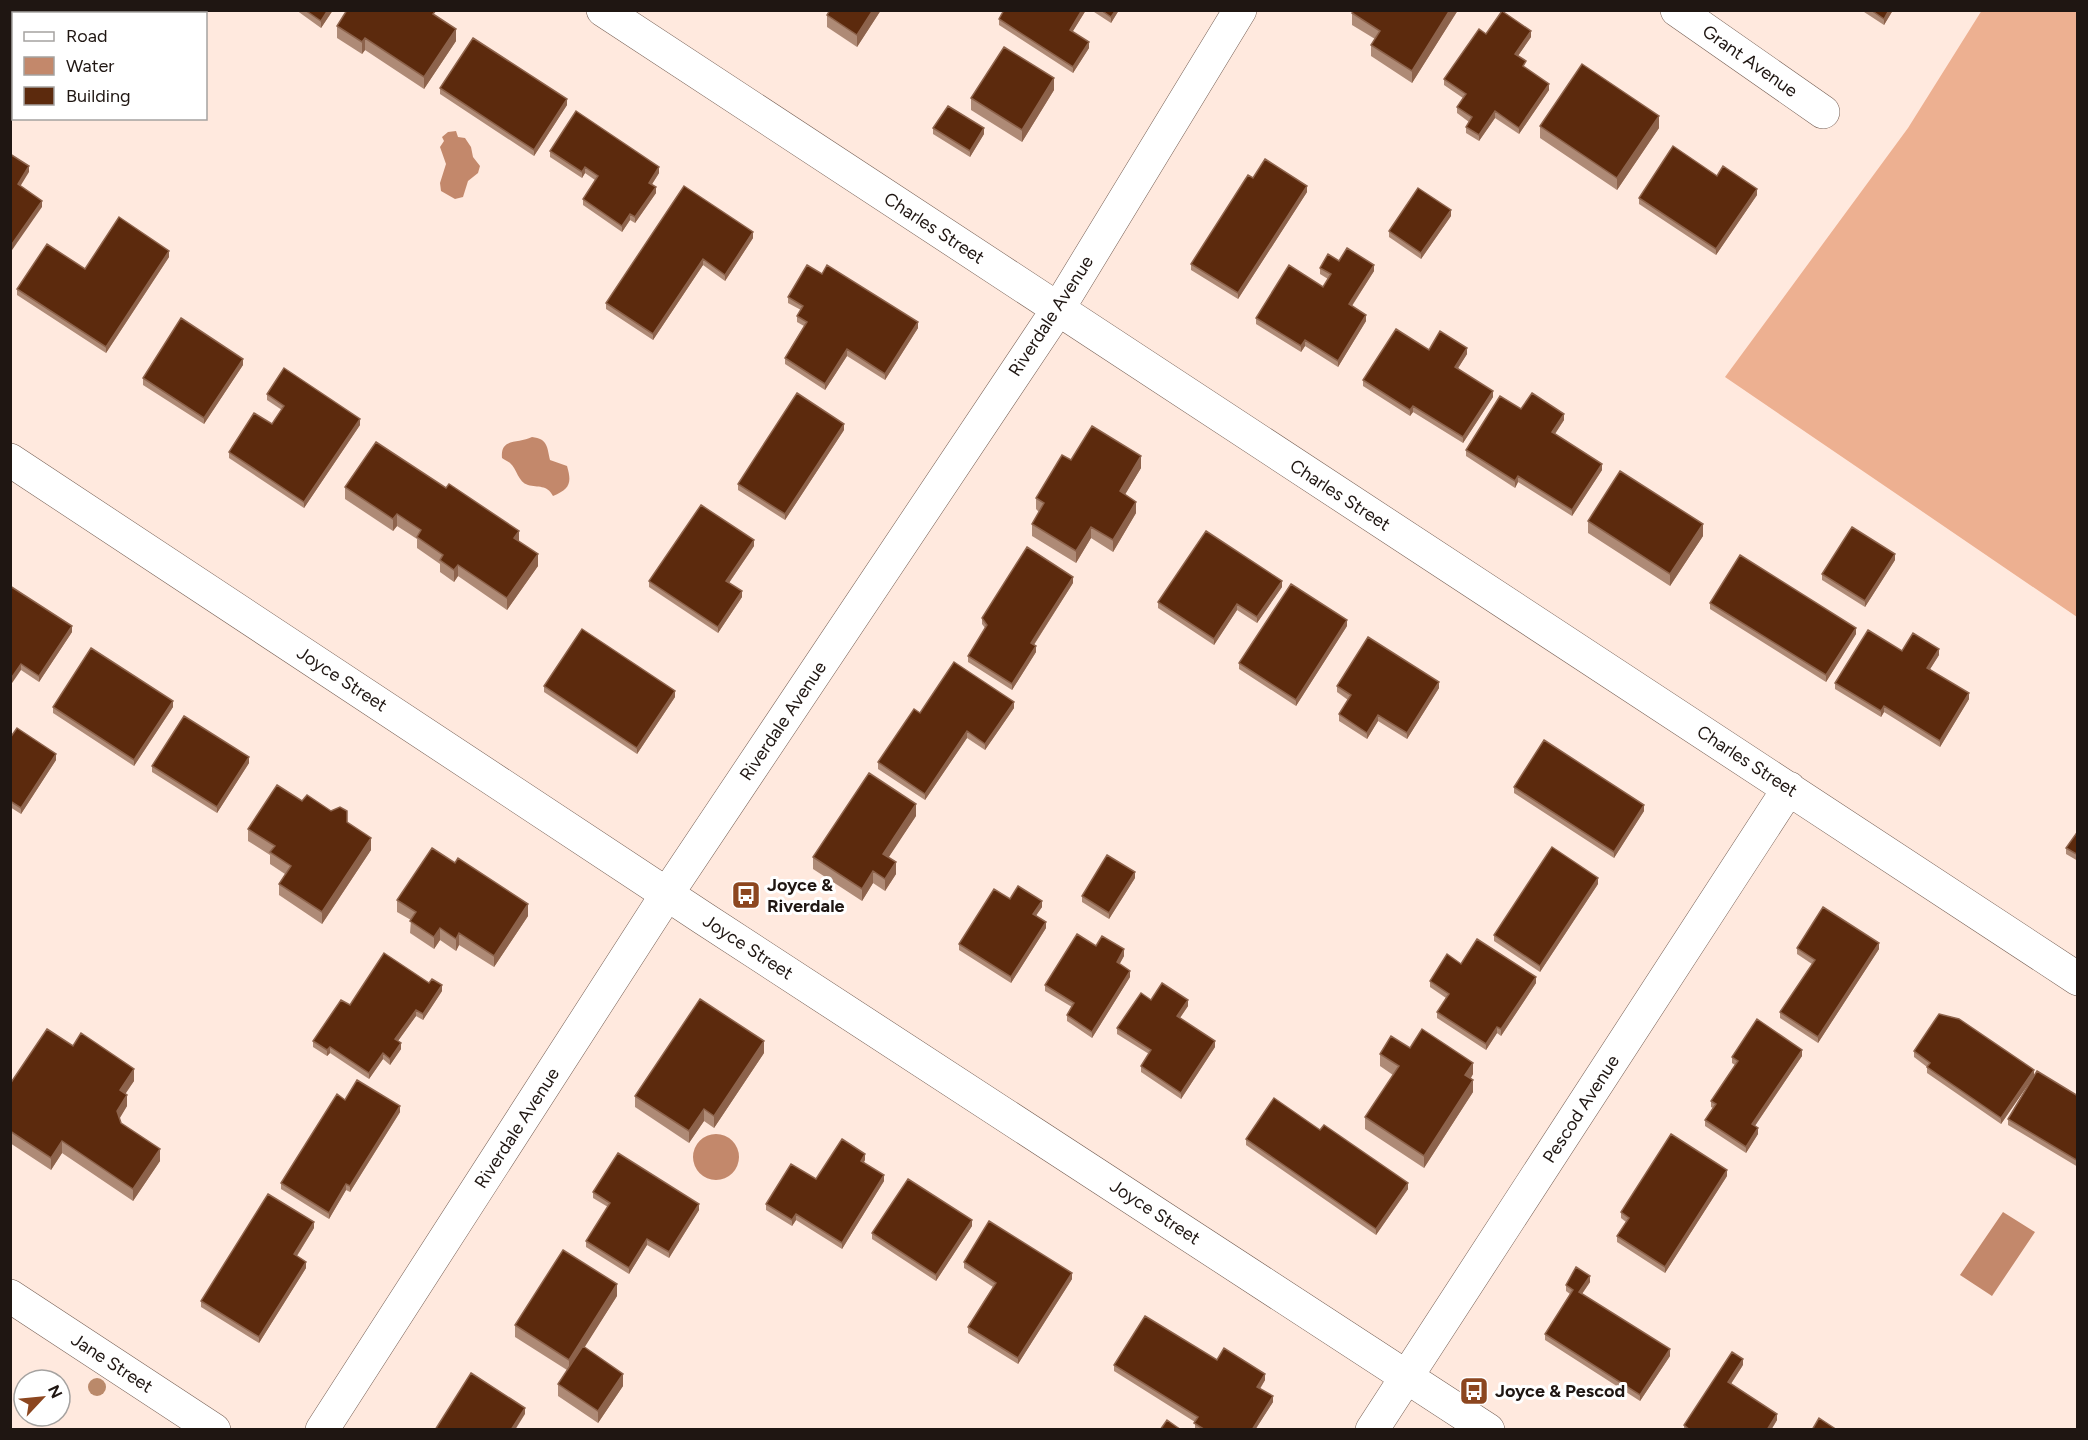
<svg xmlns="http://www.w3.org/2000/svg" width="2088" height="1440" viewBox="0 0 2088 1440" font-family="Figtree,sans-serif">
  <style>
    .forest { fill: #edb091 }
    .water { fill: #c3886b }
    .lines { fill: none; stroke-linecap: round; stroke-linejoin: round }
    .minor-casing { stroke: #765f54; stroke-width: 34 }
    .minor { stroke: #fff; stroke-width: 33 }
    .tree { fill: #ba896a }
    .wall { fill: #ae8a76 }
    .shaded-wall { fill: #8d634c }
    .building { fill: #5c2a0d; stroke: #8d634c; stroke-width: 1.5 }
    .labels { text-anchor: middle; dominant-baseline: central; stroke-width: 6; stroke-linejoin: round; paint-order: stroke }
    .street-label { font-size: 18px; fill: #1f1612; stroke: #fff }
    .poi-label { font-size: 18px; font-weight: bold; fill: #1f1612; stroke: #fff; text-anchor: start }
  </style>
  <rect width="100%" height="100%" fill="#ffe9de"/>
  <path class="forest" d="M1982 10 2077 11V617L1725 377 1908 128Z"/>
  <path class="water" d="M456 131 458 137 465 138 471 147 473 157 480 166 478 173 468 181 463 197 455 199 441 191 440 183 446 164 440 147 444 141 442 137 448 132Z
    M532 437C548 439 547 447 550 460L567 466C572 483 570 489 553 496 547 484 538 488 528 485 518 482 517 469 510 463 508 461 504 460 502 458 500 437 519 444 532 437Z
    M693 1157a23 23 0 1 1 46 0a23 23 0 1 1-46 0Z
    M2003 1212 2035 1232 1992 1296 1960 1275Z"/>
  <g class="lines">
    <g class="minor-casing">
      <path id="minor" d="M603 10 2078 979
        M1677 10 1823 112
        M10 460 703 918 1488 1430
        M10 1296 214 1430
        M322 1430 667 894 1058 309 1240 10
        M1372 1430 1789 788"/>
    </g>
    <use href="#minor" class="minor"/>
  </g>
  <circle class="tree" cx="97" cy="1387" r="9"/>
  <path class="wall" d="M296 10H333L321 28Z
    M830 10H881L857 47 827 27V15Z
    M1086 10 1072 32 1089 48 1073 73 999 25V19Z
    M1091 10H1119L1111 23Z
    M1354 10H1458L1412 83 1371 56V45L1375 39 1352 25V13Z
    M1861 10H1893L1884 25Z
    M436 16 456 41 424 89 365 50 362 54 337 38V26Z
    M1486 34 1531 37 1518 56 1525 68 1549 90 1519 134 1495 118 1479 141 1466 133V127L1469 122 1457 113V107L1463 98 1444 85V79Z
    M440 88 567 105 534 156 440 94Z
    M1054 90 1022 142 971 110V98Z
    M1540 126 1659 128 1617 190 1540 138Z
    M933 128 984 134 970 157 933 134Z
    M550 151 659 173 652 184 656 193 635 223 630 220 622 232 583 205V199L595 180 585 173 582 178 550 157Z
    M1717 176 1757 195 1716 255 1639 204V198Z
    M1253 178 1307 192 1238 299 1191 270V264Z
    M684 186 753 238 725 281 703 265 653 340 606 309V303Z
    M1451 216 1421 259 1389 237V231Z
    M169 257 106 353 17 295V289L85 269Z
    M1339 261 1374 271 1352 306 1366 321 1338 367 1305 346 1301 352 1256 324V318L1323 287 1328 279 1320 274V268Z
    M822 274 918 328 885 380 847 356 825 390 785 364V358L804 326 797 322V316L801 310 788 303V297Z
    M1429 350 1467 354 1458 368 1493 397 1463 443 1413 412 1410 416 1363 386V380Z
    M243 365 204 424 143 385V378Z
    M267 394 360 425 304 508 229 458V452L272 424 282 410 267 400Z
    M1521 409 1564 420 1555 434 1602 470 1572 516 1518 482 1515 488 1466 456V450Z
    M844 430 785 520 738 490V484Z
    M1071 460 1141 468 1125 494 1136 513 1113 552 1091 538 1076 563 1032 536V524L1039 512 1036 509V498Z
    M345 487 519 541 538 566 507 610 458 576 454 582 440 572V564L417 548V539L397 526 393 531 345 499Z
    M1588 521 1703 536 1670 586 1588 533Z
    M754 546 729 583 742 597 718 633 649 587V581Z
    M1895 560 1865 607 1822 580V574Z
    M1073 583 1034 645 1036 652 1012 690 968 662V656L985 628 982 624V618Z
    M10 586 72 632 39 682 21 670Z
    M1282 587 1257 623 1237 610 1214 645 1158 608V602Z
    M1710 603 1856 634 1826 682 1710 609Z
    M1347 626 1296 706 1239 669V663Z
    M1902 651 1939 655 1930 669 1969 699 1940 747 1884 712 1881 717 1835 689V683Z
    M544 686 675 697 637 754 544 692Z
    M1337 686 1439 688 1407 739 1378 721 1367 739 1339 721V714L1348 700 1337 692Z
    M53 707H173L134 766 53 713Z
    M1014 708 985 750 967 738 925 800 878 769V762L920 713Z
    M10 738 56 760 21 814 10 807Z
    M249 763 217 813 152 772V766Z
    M1514 787 1644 811 1614 858 1514 793Z
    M302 801 331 811 347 822 371 850 322 924 279 895V884L285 874 270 864V855L248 841V829Z
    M916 816 888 857 896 874 885 891 873 883 862 901 813 869V857Z
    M2078 831V861L2066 854V848Z
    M1135 878 1109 919 1082 902V896Z
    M1598 884 1540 972 1494 941V935Z
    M1010 899 1042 907 1036 915 1046 928 1011 983 959 950V944Z
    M397 900 528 916 494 967 459 945 456 951 440 940 434 949 410 933 411 920 397 912Z
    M1096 946 1124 956 1119 964 1130 977 1092 1038 1067 1021V1015L1072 1007 1045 991V985Z
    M1797 948 1879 949 1818 1043 1780 1018V1012L1812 964 1797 954Z
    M1461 964 1536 983 1501 1036 1497 1033 1486 1050 1437 1018V1012L1446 998 1430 987V981Z
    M442 991 423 1020 416 1016 398 1041 401 1049 390 1065 383 1059 369 1079 330 1053 327 1056 313 1047V1041L350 1005Z
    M1151 1000 1188 1006 1180 1018 1215 1047 1181 1099 1141 1072V1066L1149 1054 1117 1034V1028Z
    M73 1046 134 1081 125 1093 127 1106 119 1118 121 1123 160 1161 133 1201 62 1153 51 1170 10 1143V1084Z
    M1410 1048 1473 1074 1471 1078 1473 1092 1424 1168 1365 1129V1117L1393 1075 1380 1066V1054Z
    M1914 1051 2034 1075 2078 1096V1167L2008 1125V1119L2030 1082 2001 1124 1927 1073V1067L1914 1057Z
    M764 1053 714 1128 704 1121 689 1143 635 1107V1096Z
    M1802 1056 1755 1126 1758 1134 1746 1153 1705 1126V1120L1713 1108 1711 1107V1101L1735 1065 1732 1063V1057Z
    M345 1100 400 1112 350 1192 346 1190 329 1219 281 1189V1183Z
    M1320 1130 1408 1189 1376 1235 1246 1145V1139Z
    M865 1160 864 1162 884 1181 842 1249 796 1220 792 1226 766 1210V1204L816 1179Z
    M1727 1176 1665 1273 1617 1242V1236L1626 1222 1621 1218V1212Z
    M593 1192 699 1210 669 1258 647 1245 629 1274 586 1247V1241L608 1207 593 1198Z
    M972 1226 936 1281 872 1239V1233Z
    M314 1228 297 1256 306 1268 259 1343 201 1307V1301Z
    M964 1262 1072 1279 1018 1364 968 1333V1327L993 1287 964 1268Z
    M1590 1282 1582 1294 1670 1356 1640 1401 1545 1340V1334L1570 1294 1566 1291V1285Z
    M617 1296 584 1347 623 1386 598 1423 558 1396V1384L567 1370 515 1337V1325Z
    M1217 1360 1265 1380 1260 1389 1273 1402 1255 1430H1195V1422L1114 1371V1365Z
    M1743 1365 1731 1384 1777 1420 1771 1430H1684V1425Z"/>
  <path class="shaded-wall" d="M328 10H333L321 28V21Z
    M873 10H881L857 47V35Z
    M1082 10H1086L1070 36V30Z
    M1116 10H1119L1111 23V17Z
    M1450 10H1458L1412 83V71Z
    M1889 10H1893L1884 25V19Z
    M456 29V41L424 89V77Z
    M1531 31V37L1515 60V54Z
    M365 38V50L362 54V42Z
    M1089 42V48L1073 73V67Z
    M1054 78V90L1022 142V130Z
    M1549 84V90L1519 134V128Z
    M567 99V105L534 156V150Z
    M1495 111V118L1479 141V135Z
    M1659 116V128L1617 190V178Z
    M984 128V134L970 157V151Z
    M29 166V172L18 190V184Z
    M585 167V173L582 178V172Z
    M659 167V173L649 189V183Z
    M1307 186V192L1238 299V293Z
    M656 187V193L635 223V217Z
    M1757 189V195L1716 255V249Z
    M42 201V207L10 253V247Z
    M1451 210V216L1421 259V253Z
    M630 214V220L622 232V226Z
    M753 232V238L725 281V275Z
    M169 251V257L106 353V347Z
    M703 259V265L653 340V334Z
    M1374 265V271L1349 310V304Z
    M1366 315V321L1338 367V361Z
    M918 322V328L885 380V374Z
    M1305 340V346L1301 352V346Z
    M1467 348V354L1455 373V367Z
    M847 349V356L825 390V384Z
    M243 359V365L204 424V418Z
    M1493 391V397L1463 443V437Z
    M1413 406V412L1410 416V410Z
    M1564 414V420L1552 438V432Z
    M360 419V425L304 508V502Z
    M844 424V430L785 520V514Z
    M1141 456V468L1120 503V491Z
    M1602 464V470L1572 516V510Z
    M1518 476V482L1515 488V481Z
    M1136 502V513L1113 552V540Z
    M397 514V526L393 531V519Z
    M1703 524V536L1670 586V574Z
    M1091 527V538L1076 563V551Z
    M519 531V543L514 538Z
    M754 540V546L726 587V581Z
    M538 554V566L507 610V598Z
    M1895 554V560L1865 607V601Z
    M458 565V576L454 582V570Z
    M1073 577V583L1031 649V643Z
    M1282 581V587L1257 623V617Z
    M742 591V597L718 633V627Z
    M1237 604V610L1214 645V639Z
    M1347 620V626L1296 706V700Z
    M72 626V632L39 682V676Z
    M1856 628V634L1826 682V675Z
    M1036 646V652L1012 690V684Z
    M1939 649V655L1927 674V668Z
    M21 664V670L10 686V680Z
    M1439 682V688L1407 739V733Z
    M675 691V697L637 754V748Z
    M1969 693V699L1940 747V741Z
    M173 701V707L134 766V760Z
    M1014 702V708L985 750V744Z
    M1884 706V712L1881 717V711Z
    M1378 715V721L1367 739V733Z
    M967 731V738L925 800V794Z
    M56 754V760L21 814V808Z
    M249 757V763L217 813V807Z
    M916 804V816L883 866V854Z
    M1644 805V811L1614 858V852Z
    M371 838V850L322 924V912Z
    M896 862V874L885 891V879Z
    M873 871V883L862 901V889Z
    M1135 872V878L1109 919V913Z
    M1598 878V884L1540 972V966Z
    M1042 901V907L1033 920V914Z
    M528 904V916L494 967V956Z
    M1046 922V928L1011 983V977Z
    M440 928V940L434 949V937Z
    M459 933V945L456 951V939Z
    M1879 943V949L1818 1043V1037Z
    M1124 949V956L1117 969V962Z
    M1130 971V977L1092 1038V1032Z
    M1536 977V983L1501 1036V1029Z
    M442 985V991L423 1020V1014Z
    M1188 1000V1006L1177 1022V1016Z
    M416 1010V1016L395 1045V1039Z
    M1497 1027V1033L1486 1050V1044Z
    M764 1041V1053L714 1128V1116Z
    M1215 1041V1047L1181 1099V1093Z
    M401 1043V1049L390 1065V1059Z
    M330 1047V1053L327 1056V1050Z
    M1802 1050V1056L1752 1130V1124Z
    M383 1053V1059L369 1079V1073Z
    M1473 1063V1074L1465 1087V1075Z
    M134 1069V1081L120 1102V1090Z
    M2034 1070V1076L2001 1124V1118Z
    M1473 1080V1092L1424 1168V1156Z
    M127 1095V1106L117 1123V1111Z
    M400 1106V1112L350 1192V1186Z
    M704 1109V1121L689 1143V1131Z
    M1758 1128V1134L1746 1153V1147Z
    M62 1141V1153L51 1170V1158Z
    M160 1149V1161L133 1201V1189Z
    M865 1154V1160L861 1167V1161Z
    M1727 1170V1176L1665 1273V1267Z
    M884 1175V1181L842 1249V1243Z
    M1408 1183V1189L1376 1235V1229Z
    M346 1184V1190L329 1219V1213Z
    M699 1204V1210L669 1258V1252Z
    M796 1214V1220L792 1226V1220Z
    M972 1220V1226L936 1281V1275Z
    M314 1222V1228L294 1260V1254Z
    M647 1239V1245L629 1274V1268Z
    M306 1262V1268L259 1343V1337Z
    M1072 1273V1279L1018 1364V1358Z
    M1590 1276V1282L1579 1298V1292Z
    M617 1284V1296L569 1372V1360Z
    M1670 1349V1356L1640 1401V1395Z
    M1743 1359V1365L1728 1388V1382Z
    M623 1374V1386L598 1423V1411Z
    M1265 1374V1380L1257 1393V1387Z
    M1273 1396V1402L1255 1430H1252Z
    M525 1408V1414L515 1430H511Z
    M1777 1414V1420L1771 1430H1767Z"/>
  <path class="building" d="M305 10H328L321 21Z
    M347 10H436L433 14 456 29 424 77 365 38 362 42 337 26Z
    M830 10H873L857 35 827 15Z
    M1004 10H1082L1070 30 1089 42 1073 67 999 19Z
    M1101 10H1116L1111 17Z
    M1354 10H1450L1412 71 1371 45 1380 31 1352 13Z
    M1871 10H1889L1884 19Z
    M1502 11 1531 31 1515 54 1526 61 1523 66 1549 84 1519 128 1495 111 1479 135 1466 127 1472 117 1457 107 1466 94 1444 79 1479 29 1486 34Z
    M473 38 567 99 534 150 440 88Z
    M1004 47 1054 78 1022 130 971 98Z
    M1582 64 1659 116 1617 178 1540 126Z
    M948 106 984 128 970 151 933 128Z
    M576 111 659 167 649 183 656 187 635 217 630 214 622 226 583 199 598 176 585 167 582 172 550 151Z
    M1673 146 1717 176 1723 166 1757 189 1716 249 1639 198Z
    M10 154 29 166 18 184 42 201 10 247Z
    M1265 159 1307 186 1238 293 1191 264 1248 175 1253 178Z
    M684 186 753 232 725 275 703 259 653 334 606 303Z
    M1418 188 1451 210 1421 253 1389 231Z
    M119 217 169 251 106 347 17 289 47 244 85 269Z
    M1347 248 1374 265 1349 304 1366 315 1338 361 1305 340 1301 346 1256 318 1289 265 1323 287 1331 274 1320 268 1328 254 1339 261Z
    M807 265 822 274 827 265 918 322 885 374 847 349 825 384 785 358 807 322 797 316 803 306 788 297Z
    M181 318 243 359 204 418 143 378Z
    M1396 329 1429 350 1440 331 1467 348 1455 367 1493 391 1463 437 1413 406 1410 410 1363 380Z
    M284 368 360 419 304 502 229 452 254 413 272 424 284 406 267 394Z
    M797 393 844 424 785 514 738 484Z
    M1532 393 1564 414 1552 432 1602 464 1572 510 1518 476 1515 481 1466 450 1500 396 1521 409Z
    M1092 426 1141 456 1120 491 1136 502 1113 540 1091 527 1076 551 1032 524 1044 503 1036 498 1062 455 1071 460Z
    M376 442 446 488 449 484 519 531 514 538 538 554 507 598 458 565 454 570 440 560 443 555 417 537 421 530 397 514 393 519 345 487Z
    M1620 471 1703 524 1670 574 1588 521Z
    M701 505 754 540 726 581 742 591 718 627 649 581Z
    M1852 527 1895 554 1865 601 1822 574Z
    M1206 531 1282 581 1257 617 1237 604 1214 639 1158 602Z
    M1027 547 1073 577 1031 643 1036 646 1012 684 968 656 987 625 982 618Z
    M1740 555 1856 628 1826 675 1710 603Z
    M1291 584 1347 620 1296 700 1239 663Z
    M10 586 72 626 39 676 21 664 10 680Z
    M582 629 675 691 637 748 544 686Z
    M1868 630 1902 651 1913 633 1939 649 1927 668 1969 693 1940 741 1884 706 1881 711 1835 683Z
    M1368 637 1439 682 1407 733 1378 715 1367 733 1339 714 1351 695 1337 686Z
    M91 648 173 701 134 760 53 707Z
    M954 662 1014 702 985 744 967 731 925 794 878 762 914 709 920 713Z
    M184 716 249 757 217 807 152 766Z
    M17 728 56 754 21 808 10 801V738Z
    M1544 740 1644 805 1614 852 1514 787Z
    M869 773 916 804 883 854 896 862 885 879 873 871 862 889 813 857Z
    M277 785 302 801 307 795 331 811 340 807 347 811V822L371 838 322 912 279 884 291 866 270 852 275 846 248 829Z
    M2078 831V855L2066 848Z
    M1552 847 1598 878 1540 966 1494 935Z
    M432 848 455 863 458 858 528 904 494 956 459 933 456 939 440 928 434 937 410 921 416 912 397 900Z
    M1107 855 1135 872 1109 913 1082 896Z
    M1018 886 1042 901 1033 914 1046 922 1011 977 959 944 994 889 1010 899Z
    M1823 907 1879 943 1818 1037 1780 1012 1815 960 1797 948Z
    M1077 934 1096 946 1102 936 1124 949 1117 962 1130 971 1092 1032 1067 1015 1074 1003 1045 985Z
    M1477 939 1536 977 1501 1029 1497 1027 1486 1044 1437 1012 1449 994 1430 981 1447 954 1461 964Z
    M384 953 429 983 432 979 442 985 423 1014 416 1010 395 1039 401 1043 390 1059 383 1053 369 1073 330 1047 327 1050 313 1041 341 1000 350 1005Z
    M1162 983 1188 1000 1177 1016 1215 1041 1181 1093 1141 1066 1151 1050 1117 1028 1141 993 1151 1000Z
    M700 999 764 1041 714 1116 704 1109 689 1131 635 1096Z
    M1939 1014 1959 1019 2034 1070 2001 1118 1927 1067 1930 1063 1914 1051Z
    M1757 1019 1802 1050 1752 1124 1758 1128 1746 1147 1705 1120 1716 1104 1711 1101 1738 1061 1732 1057Z
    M47 1029 73 1046 81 1033 134 1069 120 1090 127 1095 117 1111 121 1123 160 1149 133 1189 62 1141 51 1158 10 1131V1084Z
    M1422 1029 1473 1063 1465 1075 1473 1080 1424 1156 1365 1117 1399 1066 1380 1054 1391 1036 1410 1048Z
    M2037 1071 2078 1096V1161L2008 1119Z
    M357 1080 400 1106 350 1186 346 1184 329 1213 281 1183 337 1094 345 1100Z
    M1274 1098 1320 1130 1324 1125 1408 1183 1376 1229 1246 1139Z
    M1671 1134 1727 1170 1665 1267 1617 1236 1629 1218 1621 1212Z
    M842 1139 865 1154 861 1161 884 1175 842 1243 796 1214 792 1220 766 1204 791 1164 816 1179Z
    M618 1153 699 1204 669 1252 647 1239 629 1268 586 1241 610 1203 593 1192Z
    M908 1179 972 1220 936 1275 872 1233Z
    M268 1194 314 1222 294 1254 306 1262 259 1337 201 1301Z
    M989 1221 1072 1273 1018 1358 968 1327 996 1283 964 1262Z
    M563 1250 617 1284 569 1360 515 1325Z
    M1576 1267 1590 1276 1579 1292 1670 1349 1640 1395 1545 1334 1573 1290 1566 1285Z
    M1145 1316 1217 1360 1224 1348 1265 1374 1257 1387 1273 1396 1252 1430H1205L1194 1423 1198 1417 1114 1365Z
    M583 1346 623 1374 598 1411 558 1384Z
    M1732 1352 1743 1359 1728 1382 1777 1414 1767 1430H1690L1684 1425Z
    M471 1373 525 1408 511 1430H435Z
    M1819 1418 1837 1430H1812Z
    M1167 1420 1181 1430H1160Z"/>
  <defs>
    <g id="bus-square" transform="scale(1.5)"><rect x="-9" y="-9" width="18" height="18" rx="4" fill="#8c461f" stroke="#fff"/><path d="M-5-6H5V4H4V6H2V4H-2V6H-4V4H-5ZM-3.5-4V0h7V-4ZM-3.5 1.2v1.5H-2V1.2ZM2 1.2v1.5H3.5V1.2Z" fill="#fff"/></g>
  </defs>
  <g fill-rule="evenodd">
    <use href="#bus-square" x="746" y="895"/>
    <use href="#bus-square" x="1474" y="1391"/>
  </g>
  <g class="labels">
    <g class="street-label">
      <text transform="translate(1750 61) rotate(35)">Grant Avenue</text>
      <text transform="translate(934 228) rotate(33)">Charles Street</text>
      <text transform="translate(1051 316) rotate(-57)">Riverdale Avenue</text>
      <text transform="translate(1340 495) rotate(33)">Charles Street</text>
      <text transform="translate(342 679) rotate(33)">Joyce Street</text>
      <text transform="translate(783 721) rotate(-56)">Riverdale Avenue</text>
      <text transform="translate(1747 761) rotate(33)">Charles Street</text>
      <text transform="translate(748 947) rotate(33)">Joyce Street</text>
      <text transform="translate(1581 1109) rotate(-57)">Pescod Avenue</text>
      <text transform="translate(517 1128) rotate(-57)">Riverdale Avenue</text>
      <text transform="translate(1155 1212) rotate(33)">Joyce Street</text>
      <text transform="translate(112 1363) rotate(33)">Jane Street</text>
    </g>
    <g class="poi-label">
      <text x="767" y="885">Joyce &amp;<tspan x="767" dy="21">Riverdale</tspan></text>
      <text x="1495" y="1391">Joyce &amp; Pescod</text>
    </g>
  </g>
  <rect width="2088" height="1440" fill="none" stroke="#1f1612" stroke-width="24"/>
  <rect x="12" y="12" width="195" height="108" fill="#ffffff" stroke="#a5a2a0" stroke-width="1.5"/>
  <rect x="24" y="32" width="30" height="9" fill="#ffffff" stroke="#a5a2a0" stroke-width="1.5"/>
  <text x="66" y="42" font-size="18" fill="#1f1612">Road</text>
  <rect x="24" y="57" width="30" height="18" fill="#c3886b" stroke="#a5a2a0" stroke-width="1.5"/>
  <text x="66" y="72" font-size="18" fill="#1f1612">Water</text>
  <rect x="24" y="87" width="30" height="18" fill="#5c2a0d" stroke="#a5a2a0" stroke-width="1.5"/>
  <text x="66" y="102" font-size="18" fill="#1f1612">Building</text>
  <g transform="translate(42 1398) rotate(64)"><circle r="28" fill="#ffffff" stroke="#a5a2a0" stroke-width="1.5"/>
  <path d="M0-4.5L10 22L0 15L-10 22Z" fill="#8c461f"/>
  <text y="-9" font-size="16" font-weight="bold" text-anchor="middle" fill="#1f1612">N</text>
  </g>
</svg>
